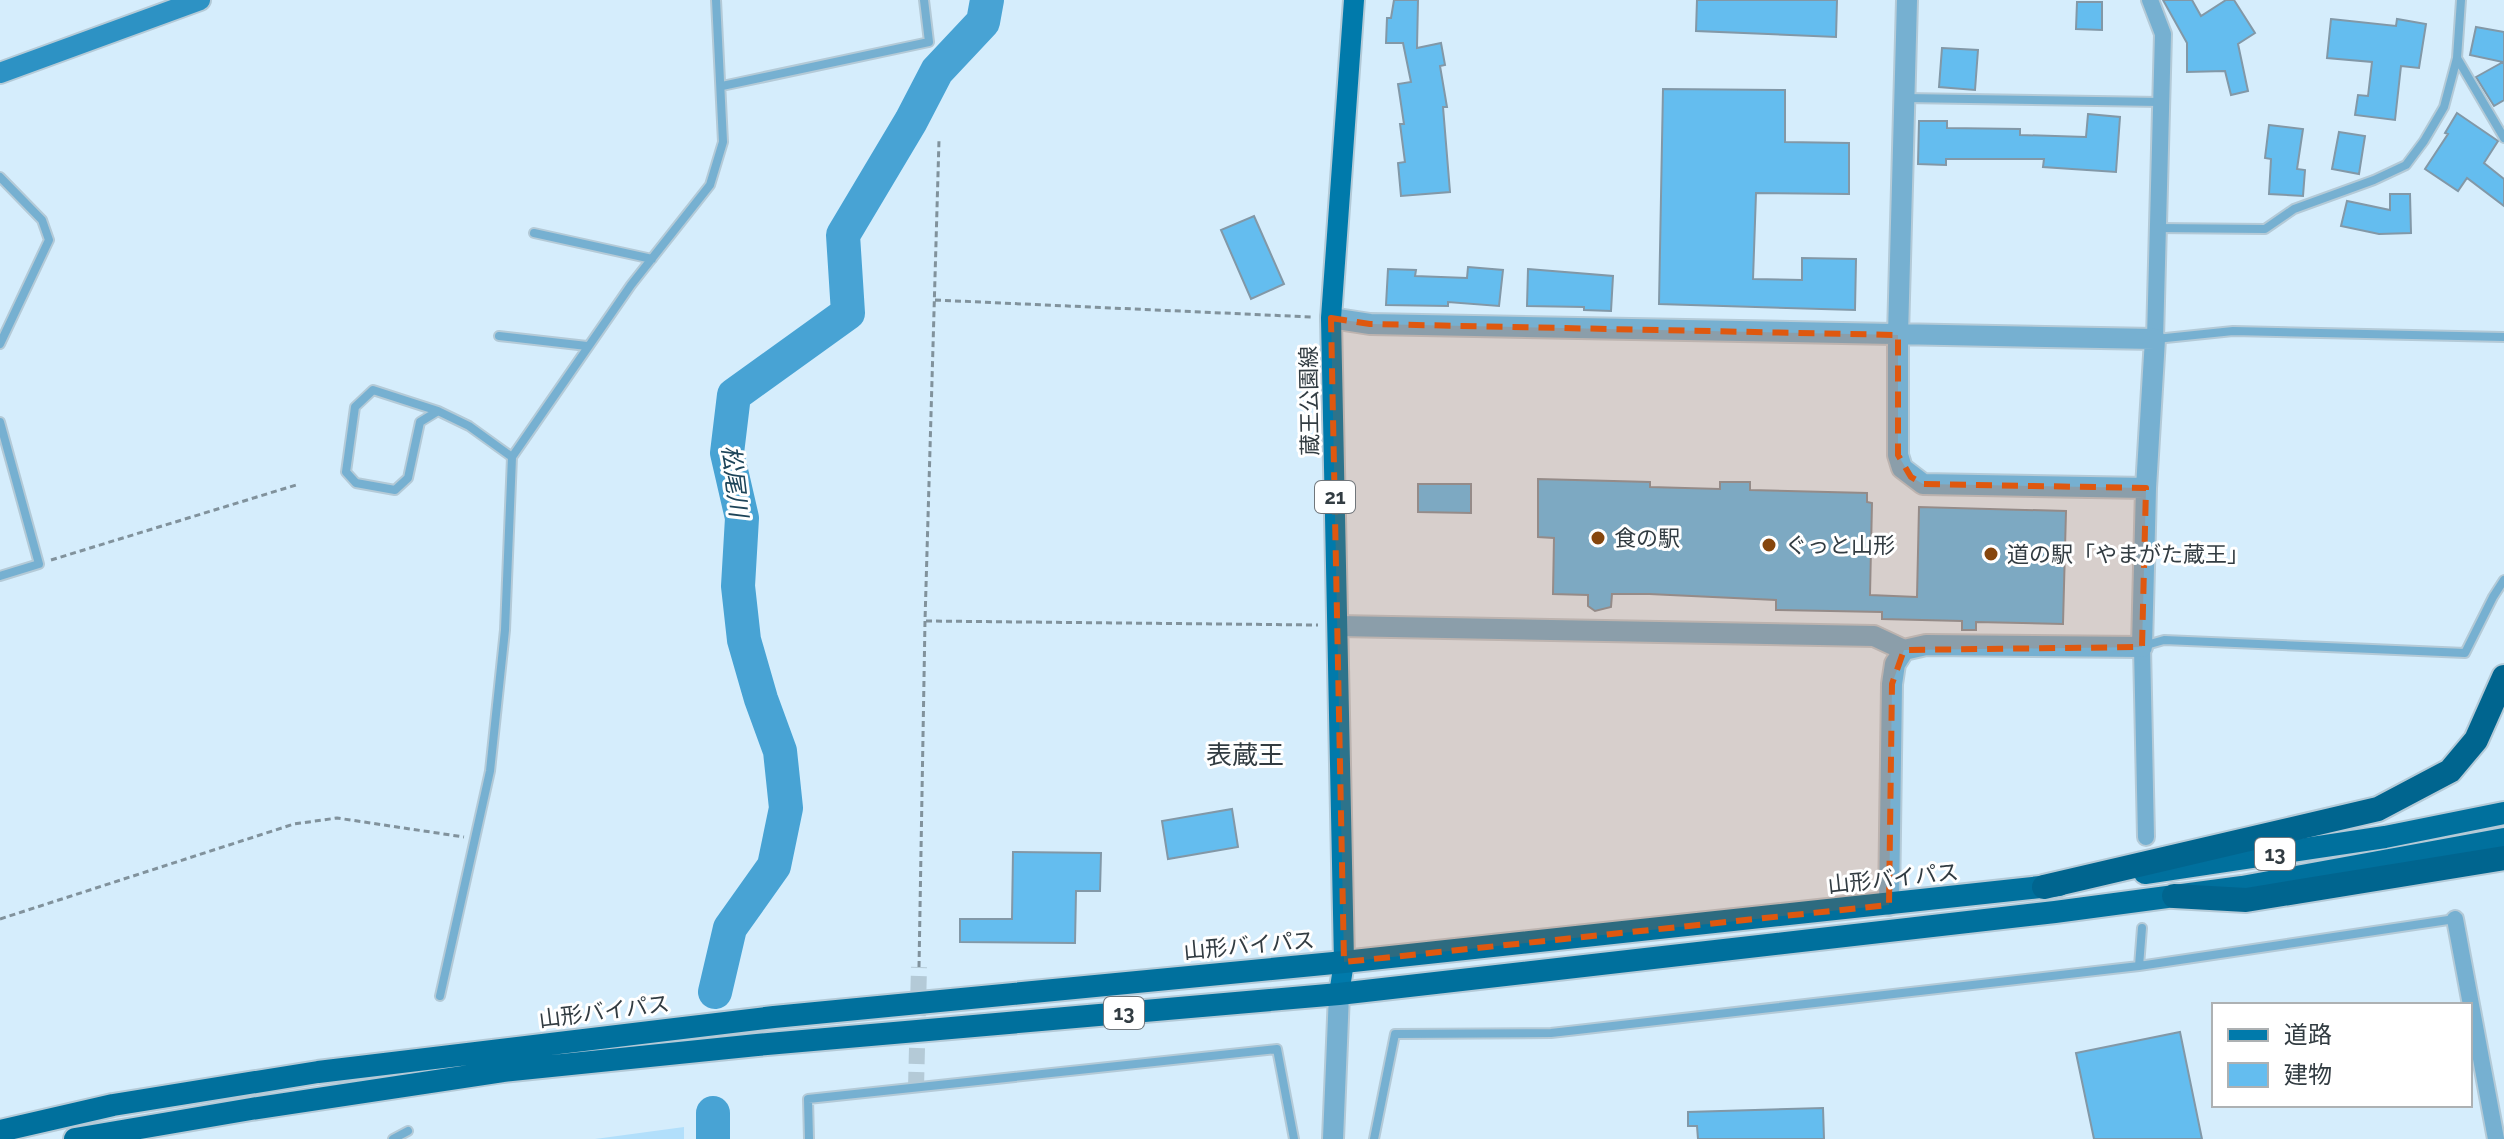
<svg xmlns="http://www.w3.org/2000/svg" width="2504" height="1139" viewBox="0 0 2504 1139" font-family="Raleway,'Noto Sans JP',sans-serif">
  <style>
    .green { fill: #b2dffb }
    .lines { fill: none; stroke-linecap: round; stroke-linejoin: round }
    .river { stroke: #48a3d4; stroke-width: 34 }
    .building { fill: #64bdef; stroke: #8298a7; stroke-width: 2 }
    .minor-tunnel { stroke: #b4cad7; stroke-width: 16; stroke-dasharray: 16 8; stroke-linecap: butt }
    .service-casing { stroke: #b4cad7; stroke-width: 12 }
    .minor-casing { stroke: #b4cad7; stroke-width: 20 }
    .tertiary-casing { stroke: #b4cad7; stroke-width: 24 }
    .secondary-casing { stroke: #b4cad7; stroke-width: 24 }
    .primary-casing { stroke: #b4cad7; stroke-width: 24 }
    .trunk-casing { stroke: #b4cad7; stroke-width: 26 }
    .motorway-casing { stroke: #b4cad7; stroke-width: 28 }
    .path { stroke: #81929c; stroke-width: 3; stroke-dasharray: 6 4; stroke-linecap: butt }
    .service { stroke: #76b0d1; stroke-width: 8 }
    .minor { stroke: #76b0d1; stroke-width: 16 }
    .tertiary { stroke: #76b0d1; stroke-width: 20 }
    .secondary { stroke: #2d92c4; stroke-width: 20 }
    .primary { stroke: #007aab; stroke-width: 20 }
    .trunk { stroke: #00709d; stroke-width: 22 }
    .motorway { stroke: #00658f; stroke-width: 24 }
    .marked { fill: #df580f; fill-opacity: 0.2; stroke: #df580f; stroke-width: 6; stroke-dasharray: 16 10; stroke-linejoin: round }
    .poi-dot { fill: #86460d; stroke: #fff; stroke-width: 3 }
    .labels { text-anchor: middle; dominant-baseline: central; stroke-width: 6; stroke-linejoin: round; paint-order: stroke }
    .shield { fill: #fff; stroke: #70767b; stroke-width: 2 }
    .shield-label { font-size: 20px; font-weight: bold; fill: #323c42 }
    .street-label { font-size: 22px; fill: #323c42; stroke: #fff }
    .poi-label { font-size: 22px; fill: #323c42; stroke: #fff; text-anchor: start }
    .water-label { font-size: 24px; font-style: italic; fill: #1d4459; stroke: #fff }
    .quarter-label { font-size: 26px; fill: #323c42; stroke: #fff }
  </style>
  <rect width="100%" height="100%" fill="#d5edfc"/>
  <path class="green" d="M684 1127V1139H595Z"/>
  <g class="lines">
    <path class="river" d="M715 992 730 928 774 866 786 808 780 751 761 699 744 640 738 586 742 518 727 453 734 395 848 313 843 235 911 121 937 71 983 22 987 0
      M713 1113V1139"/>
  </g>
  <path class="building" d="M1394 0H1418L1417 48 1441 43 1445 65 1440 66 1447 107H1443L1450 192 1401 196 1398 163 1405 162 1400 124H1404L1398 84 1411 82 1403 43H1386L1387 18H1391Z
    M1697 0H1837L1836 37 1696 31Z
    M2163 0H2192L2201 16 2226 0H2234L2255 33 2238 44 2248 91 2231 95 2225 71 2187 72V43Z
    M2077 2H2102V30L2076 29Z
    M2331 19 2396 26 2397 19 2426 24 2419 68 2401 66 2395 120 2355 115 2358 95 2368 96 2372 62 2327 58Z
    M2476 27 2504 32V100L2494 106 2476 77 2503 62 2470 55Z
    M1942 48 1978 50 1975 90 1939 87Z
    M1663 89 1785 90V142L1849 143V194L1756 193 1753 279 1802 280V258L1856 259 1855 310 1659 304Z
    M2457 113 2498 141 2484 163 2504 179V206L2467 178 2458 191 2425 169 2448 134 2445 133Z
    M2088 114 2120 117 2116 172 2043 167 2044 159H1946V165L1918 164 1919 121H1947V128L2020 129V135L2086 137Z
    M2269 125 2303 129 2297 169 2305 170 2303 196 2269 194 2271 159 2265 158Z
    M2339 132 2365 136 2359 174 2332 169Z
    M2390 194H2410L2411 233 2379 234 2341 226 2347 201 2390 210Z
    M1254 216 1284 284 1251 299 1221 230Z
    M1468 267 1503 270 1499 306 1448 302V306L1386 305 1388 269 1416 270 1415 276 1467 278Z
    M1528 269 1613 276 1611 311 1584 310V307L1527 306Z
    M1538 479 1650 482V487L1720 489V482H1750V490L1867 493V502L1872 503 1870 595 1917 597 1919 507 2066 511 2063 624 1976 622V630H1962V621L1882 619V612L1776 610V600L1649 594H1612L1611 607 1595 611 1588 606V595L1553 594 1554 538 1538 537Z
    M1418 484H1471V513L1418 512Z
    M1232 809 1238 847 1168 859 1162 821Z
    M1013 852 1101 853 1100 891H1076L1075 943 960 942V919H1012Z
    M2180 1032 2202 1139H2094L2076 1053Z
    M1823 1108 1824 1139H1698L1697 1126H1688V1112Z"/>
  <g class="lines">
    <path class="minor-tunnel" d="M916 1088 919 967"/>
    <g class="service-casing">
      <path id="service" d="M2461 0 2457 58 2504 138
        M722 86 929 42 924 0
        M1905 98 2160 102
        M0 177 42 220 49 240 0 344
        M2157 228 2265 229 2294 209 2374 180 2406 165 2424 141 2444 107 2457 58
        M534 233 652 259
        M499 336 587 346
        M2156 339 2233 331 2504 337
        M438 411 373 390 355 407 346 472 356 483 395 490 408 478 420 422 438 411 469 426 512 457
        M0 422 39 564 0 576
        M2143 646 2164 640 2465 653 2493 597 2504 580
        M2139 966 2142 928
        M440 996 490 771 505 630 512 457 631 285 710 185 723 142 716 0
        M393 1139 408 1131
        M809 1139 808 1099 1277 1049 1294 1139
        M1374 1139 1395 1034 1551 1033 2139 966 2455 919"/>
    </g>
    <g class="minor-casing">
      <path id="minor" d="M2150 0 2163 34 2155 339
        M2142 647 2146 837
        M2455 919 2496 1139"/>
    </g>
    <g class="tertiary-casing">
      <path id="tertiary" d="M1907 0 1898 335V455L1902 468 1923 484 2146 488
        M1331 318 1370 324 2155 339 2146 488 2142 647 1926 645 1904 650 1895 664 1892 684 1889 905
        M1338 626 1874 636 1904 650
        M1333 1139 1339 994"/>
    </g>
    <g class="secondary-casing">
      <path id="secondary" d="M0 73 200 0"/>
    </g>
    <g class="primary-casing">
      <path id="primary" d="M1339 994 1344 962 1331 318 1354 0"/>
    </g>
    <g class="trunk-casing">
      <path id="trunk" d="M2145 873 2385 837 2504 813
        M0 1131 113 1105 318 1072 774 1017 1344 962 2059 885
        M75 1139 251 1109 503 1071 757 1045 1339 994 2055 912 2242 887 2504 839"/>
    </g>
    <g class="motorway-casing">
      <path id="motorway" d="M2044 887 2378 809 2450 771 2476 740 2504 677
        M2174 896 2246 900 2504 858"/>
    </g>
    <path class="path" d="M935 300 1311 317
      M51 560 296 485
      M926 621 1318 625
      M0 919 294 824 337 818 464 837
      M919 967 925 621 939 140"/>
    <use href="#service" class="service"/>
    <use href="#minor" class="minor"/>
    <use href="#tertiary" class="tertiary"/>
    <use href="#secondary" class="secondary"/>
    <use href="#primary" class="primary"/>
    <use href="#trunk" class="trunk"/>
    <use href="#motorway" class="motorway"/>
  </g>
  <path class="marked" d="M1331 318 1370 324 1898 335V455L1911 477 1923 484 2146 488 2142 647 1904 650 1892 684 1889 905 1344 962Z"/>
  <g class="poi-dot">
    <circle cx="1598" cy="538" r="8"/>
    <circle cx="1769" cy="545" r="8"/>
    <circle cx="1991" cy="554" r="8"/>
  </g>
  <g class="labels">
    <g class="shield">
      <rect x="1315" y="481" width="40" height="32" rx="6"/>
      <rect x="2255" y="838" width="40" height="32" rx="6"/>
      <rect x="1104" y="997" width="40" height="32" rx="6"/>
    </g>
    <g class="shield-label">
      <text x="1335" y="497">21</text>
      <text x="2275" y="854">13</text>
      <text x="1124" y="1013">13</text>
    </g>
    <g class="street-label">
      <text transform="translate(1309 401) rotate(-91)">蔵王公園線</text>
      <text transform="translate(1893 878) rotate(-6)">山形バイパス</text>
      <text transform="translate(1249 945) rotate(-5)">山形バイパス</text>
      <text transform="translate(604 1011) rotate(-7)">山形バイパス</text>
    </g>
    <g class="poi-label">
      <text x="1614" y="538">食の駅</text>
      <text x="1785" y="545">ぐっと山形</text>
      <text x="2007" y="554">道の駅「やまがた蔵王」</text>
    </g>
    <g class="water-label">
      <text transform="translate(735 481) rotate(83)">松尾川</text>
    </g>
    <g class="quarter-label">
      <text x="1245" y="755">表蔵王</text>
    </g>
  </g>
  <rect x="2212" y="1003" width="260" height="104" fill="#ffffff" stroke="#adb1b3" stroke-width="2"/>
  <rect x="2228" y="1029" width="40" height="12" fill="#007aab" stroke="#adb1b3" stroke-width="2"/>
  <text x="2284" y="1043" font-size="24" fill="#323c42">道路</text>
  <rect x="2228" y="1063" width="40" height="24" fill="#64bdef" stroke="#adb1b3" stroke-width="2"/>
  <text x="2284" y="1083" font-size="24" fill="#323c42">建物</text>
</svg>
